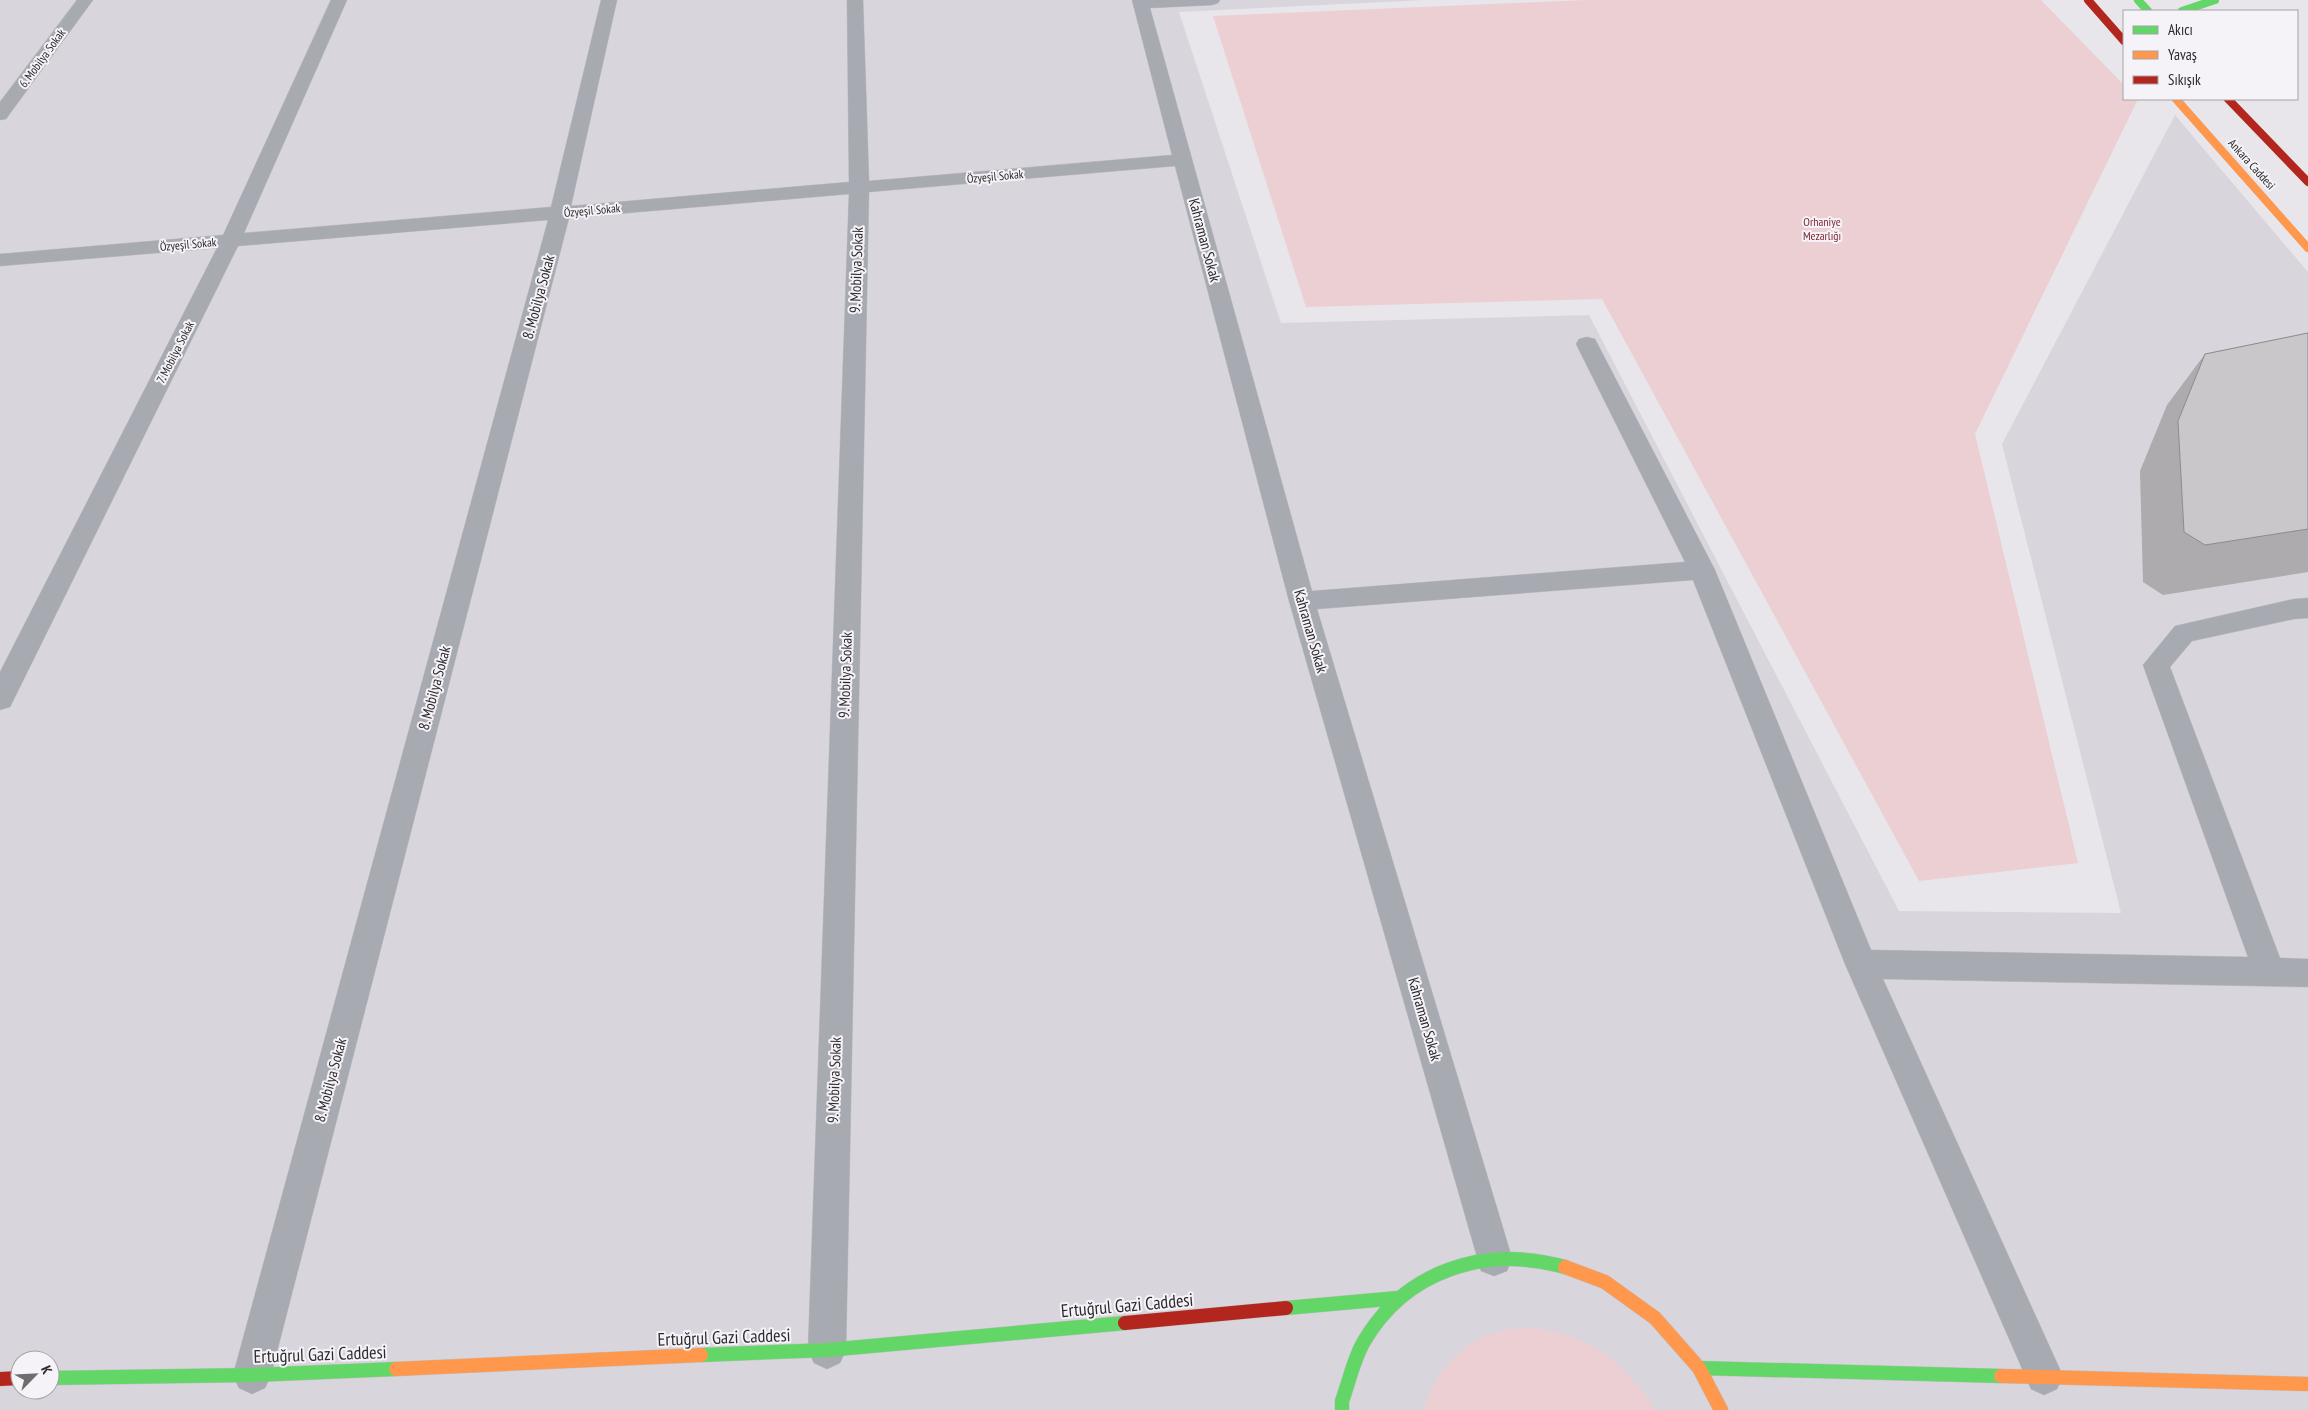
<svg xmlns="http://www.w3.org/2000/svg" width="2308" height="1410" viewBox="0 0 2308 1410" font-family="'PT Sans Narrow',sans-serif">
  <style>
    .built { fill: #d9d5dd; fill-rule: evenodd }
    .green { fill: #ebcfd2 }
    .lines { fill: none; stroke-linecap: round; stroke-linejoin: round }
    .lane-casing { stroke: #c2c1c3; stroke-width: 1 }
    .fast-far1-casing { stroke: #c2c1c3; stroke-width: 8 }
    .fast-casing { stroke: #c2c1c3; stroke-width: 15 }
    .slow-far1-casing { stroke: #c2c1c3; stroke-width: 8 }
    .slow-casing { stroke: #c2c1c3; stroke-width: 15 }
    .jam-far1-casing { stroke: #c2c1c3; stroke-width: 8 }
    .jam-casing { stroke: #c2c1c3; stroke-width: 15 }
    .lane { fill: #a8aab2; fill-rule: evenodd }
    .fast-far1 { stroke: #63d668; stroke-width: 8 }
    .fast { stroke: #63d668; stroke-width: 14 }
    .slow-far1 { stroke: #ff974d; stroke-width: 8 }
    .slow { stroke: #ff974d; stroke-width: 14 }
    .jam-far1 { stroke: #b3261e; stroke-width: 8 }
    .jam { stroke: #b3261e; stroke-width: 14 }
    .wall { fill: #adabad }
    .building { fill: #c9c7c9; stroke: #8d8b8d }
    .labels { text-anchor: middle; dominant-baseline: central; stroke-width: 4; stroke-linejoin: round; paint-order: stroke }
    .far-street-label { font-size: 12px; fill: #2b2a2c; stroke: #f6f3f8 }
    .far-park-label { font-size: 12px; fill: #7e2932; stroke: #f6f3f8 }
    .street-label { font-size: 15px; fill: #2b2a2c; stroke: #f6f3f8 }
    .near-street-label { font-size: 18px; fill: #2b2a2c; stroke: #f6f3f8 }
  </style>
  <rect width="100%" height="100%" fill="#e8e6ea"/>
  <path class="built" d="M0 0H1425L1179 12 1281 323 1589 315 1899 911 2121 913 2002 444 2175 115 2308 272V1410H0ZM20 1360H50V1390H20Z"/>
  <path class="green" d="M1586 0H2041L2124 85V99H2138L1975 434 2078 863 1919 881 1602 299 1306 307 1213 16Z
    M1535 1328C1546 1330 1558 1332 1569 1336 1603 1345 1638 1380 1655 1410H1424C1431 1375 1465 1339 1500 1331 1511 1328 1524 1329 1535 1328Z"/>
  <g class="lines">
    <g class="lane-casing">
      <path id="lane" d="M77 0H93L6 119 0 120V102Z
        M331 0H347L244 233 551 207 601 0H617L571 206 849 182 847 0H863L869 181 1172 155 1132 0H1220L1218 3 1212 5 1150 8 1312 591 1685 562 1576 344 1579 339 1587 337 1595 339 1715 570 1871 950 2248 957 2143 665 2175 626 2294 599 2308 598V618L2294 619 2192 641 2170 667 2280 958 2308 959V987L1883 979 2057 1363 2063 1376 2057 1389 2044 1395 2031 1389 1845 964 1693 580 1317 609 1512 1258 1507 1271 1494 1276 1481 1271 1289 601 1175 166 869 192 846 1350 840 1363 827 1369 814 1363 808 1350 849 194 569 218 271 1375 265 1388 252 1394 239 1388 233 1375 548 220 238 246 14 699 10 707 0 710V672L217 248 0 266V254L223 235Z"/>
    </g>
    <g class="fast-far1-casing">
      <path id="fast-far1" d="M2138 0 2148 11
        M2182 11 2215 0"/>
    </g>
    <g class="fast-casing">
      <path id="fast" d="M1286 1308 1398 1298
        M701 1355 827 1350 1125 1323
        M1699 1368 2001 1376
        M50 1378 252 1375 396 1369
        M1342 1410V1401C1349 1382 1353 1361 1363 1343 1405 1270 1485 1245 1565 1267"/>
    </g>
    <g class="slow-far1-casing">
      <path id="slow-far1" d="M2176 99 2308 248"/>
    </g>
    <g class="slow-casing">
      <path id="slow" d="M1565 1267 1605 1282 1655 1318 1699 1368 1721 1410
        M396 1369 701 1355
        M2001 1376 2308 1384"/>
    </g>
    <g class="jam-far1-casing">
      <path id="jam-far1" d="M2088 0 2124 41
        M2228 99 2308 182"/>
    </g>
    <g class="jam-casing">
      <path id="jam" d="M1125 1323 1286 1308
        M0 1379 20 1378"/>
    </g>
    <use href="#lane" class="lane"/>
    <use href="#fast-far1" class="fast-far1"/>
    <use href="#fast" class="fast"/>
    <use href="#slow-far1" class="slow-far1"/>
    <use href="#slow" class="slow"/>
    <use href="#jam-far1" class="jam-far1"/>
    <use href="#jam" class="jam"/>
  </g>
  <path class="wall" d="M2308 333V572L2163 595 2143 582 2140 471 2167 405 2205 354Z"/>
  <path class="building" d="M2308 333V529L2205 545 2184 532 2178 421 2205 354Z"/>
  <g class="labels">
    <g class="far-street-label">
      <text transform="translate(42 58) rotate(-54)">6. Mobilya Sokak</text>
      <text transform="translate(2252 164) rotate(48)">Ankara Caddesi</text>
      <text transform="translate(995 176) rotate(-5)">Özyeşil Sokak</text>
      <text transform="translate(592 210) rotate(-5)">Özyeşil Sokak</text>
      <text transform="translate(188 244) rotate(-5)">Özyeşil Sokak</text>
      <text transform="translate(175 352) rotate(-63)">7. Mobilya Sokak</text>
    </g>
    <g class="far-park-label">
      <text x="1822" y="221">Orhaniye<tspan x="1822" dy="14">Mezarlığı</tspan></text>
    </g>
    <g class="street-label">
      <text transform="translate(1205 240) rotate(75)">Kahraman Sokak</text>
      <text transform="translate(856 270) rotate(-88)">9. Mobilya Sokak</text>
      <text transform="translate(538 297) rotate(-75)">8. Mobilya Sokak</text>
      <text transform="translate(1311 631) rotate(74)">Kahraman Sokak</text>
      <text transform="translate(845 675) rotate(-88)">9. Mobilya Sokak</text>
      <text transform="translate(434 688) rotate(-75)">8. Mobilya Sokak</text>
      <text transform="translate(1425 1019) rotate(74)">Kahraman Sokak</text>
      <text transform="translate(330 1080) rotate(-75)">8. Mobilya Sokak</text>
      <text transform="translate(834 1080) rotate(-88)">9. Mobilya Sokak</text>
    </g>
    <g class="near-street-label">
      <text transform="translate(1127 1305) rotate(-5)">Ertuğrul Gazi Caddesi</text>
      <text transform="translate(724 1337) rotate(-2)">Ertuğrul Gazi Caddesi</text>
      <text transform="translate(320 1354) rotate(-2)">Ertuğrul Gazi Caddesi</text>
    </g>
  </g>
  <rect x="2123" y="10" width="175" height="90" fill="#f6f3f8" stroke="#a5a3a6"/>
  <rect x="2133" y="26" width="25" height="8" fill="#63d668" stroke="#a5a3a6"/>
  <text x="2168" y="35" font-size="15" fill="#2b2a2c">Akıcı</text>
  <rect x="2133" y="51" width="25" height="8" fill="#ff974d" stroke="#a5a3a6"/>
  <text x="2168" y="60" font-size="15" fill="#2b2a2c">Yavaş</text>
  <rect x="2133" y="76" width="25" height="8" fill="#b3261e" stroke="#a5a3a6"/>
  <text x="2168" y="85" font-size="15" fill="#2b2a2c">Sıkışık</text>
  <g transform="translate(35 1375) rotate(66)"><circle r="24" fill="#f6f3f8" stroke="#a5a3a6"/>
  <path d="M0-4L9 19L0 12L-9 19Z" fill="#6d6c6e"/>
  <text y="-8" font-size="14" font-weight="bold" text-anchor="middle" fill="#2b2a2c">K</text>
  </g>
</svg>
